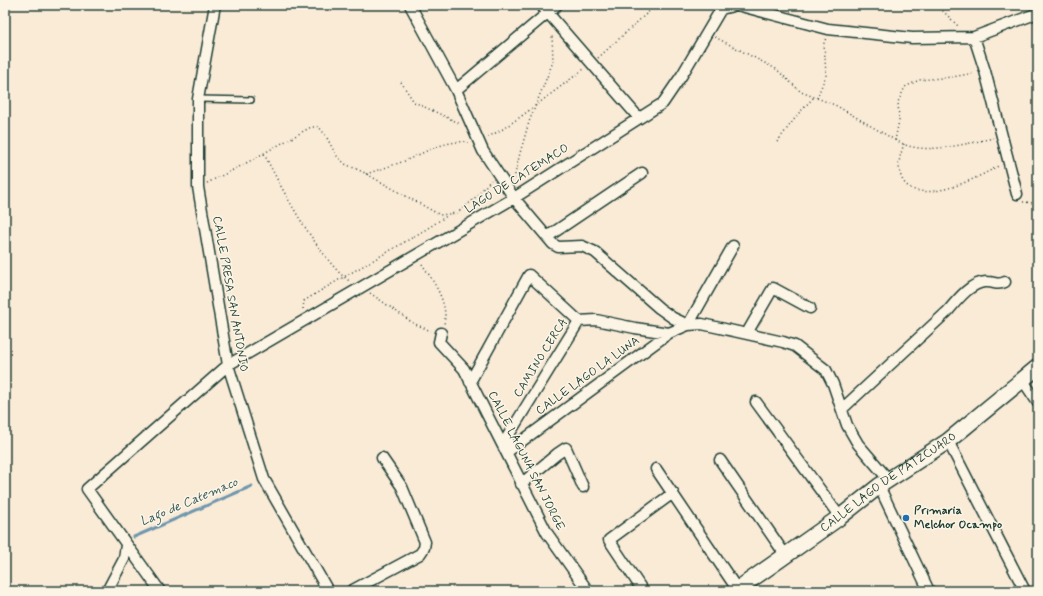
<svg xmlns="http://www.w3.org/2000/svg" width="1043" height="596" viewBox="0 0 1043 596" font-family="Mynerve,sans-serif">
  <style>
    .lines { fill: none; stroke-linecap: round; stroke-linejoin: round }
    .stream { stroke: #6e96ad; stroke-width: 3 }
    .lane-casing { stroke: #1f3d34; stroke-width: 8 }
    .street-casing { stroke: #1f3d34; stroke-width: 13 }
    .secondary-casing { stroke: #1f3d34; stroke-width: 18 }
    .path { stroke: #1f3d34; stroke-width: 1.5; stroke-dasharray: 1 3; stroke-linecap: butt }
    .lane { stroke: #fcf5e5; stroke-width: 5 }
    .street { stroke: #fcf5e5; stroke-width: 10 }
    .secondary { stroke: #fcf5e5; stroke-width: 15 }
    .poi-dot { fill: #1f6fb2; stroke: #fcf5e5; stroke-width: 1.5 }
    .labels { text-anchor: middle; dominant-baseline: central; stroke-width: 3; stroke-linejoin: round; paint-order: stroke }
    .street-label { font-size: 12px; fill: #1f3d34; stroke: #fcf5e5 }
    .poi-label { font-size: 12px; font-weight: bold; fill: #1f3d34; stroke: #fcf5e5; text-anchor: start }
    .water-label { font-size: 13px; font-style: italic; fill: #395b5c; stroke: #fcf5e5 }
  </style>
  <rect width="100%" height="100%" fill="#faebd7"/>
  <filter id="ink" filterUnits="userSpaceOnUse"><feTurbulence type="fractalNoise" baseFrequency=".025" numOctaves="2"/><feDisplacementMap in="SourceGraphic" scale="8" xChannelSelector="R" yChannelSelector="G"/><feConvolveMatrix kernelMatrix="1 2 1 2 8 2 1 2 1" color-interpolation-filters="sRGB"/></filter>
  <g filter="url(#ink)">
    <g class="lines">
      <path class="stream" d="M134 537 252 486"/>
      <g class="lane-casing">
        <path id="lane" d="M198 99 251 100"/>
      </g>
      <g class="street-casing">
        <path id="street" d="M215 5 198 99V187L228 365 264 479 328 591
          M410 5 456 90 483 151 514 198 553 244 558 247 582 246 595 252 659 308 673 318 688 325 702 324 783 342 795 346 826 370 833 384 847 425 858 444 889 480
          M541 5 639 118
          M974 37 985 71 1017 194
          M456 90 557 5
          M547 237 642 173
          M441 333 439 342 464 369 547 533 588 591
          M747 333 773 288 810 308
          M1022 379 1038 403
          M470 382 529 275 579 321 596 320 635 328 669 333
          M756 402 840 517
          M842 409 948 311C957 300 972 281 987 282 996 282 997 286 1005 282
          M948 441 1025 591
          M507 452 669 333 688 325 733 246
          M507 452 508 436 579 321
          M720 460 786 556
          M656 469 737 589
          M521 484 557 454 566 448 583 487
          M879 486 929 591
          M107 591 124 559 126 545
          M160 591 87 489 228 365 514 198 663 103 682 75 721 9 737 5 828 29 912 38 974 37 1038 13
          M351 591 420 554 424 548 425 542 402 487 382 458
          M643 591 609 540 673 493"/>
      </g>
      <g class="secondary-casing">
        <g id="secondary">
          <path id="s1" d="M735 591 840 517 879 486 948 441 1038 367"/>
        </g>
      </g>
      <path class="path" d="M937 5 959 27
        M715 37 776 69 801 92 835 105 895 140 899 121 898 102 905 87 919 80 952 77 975 73
        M598 58 656 5
        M401 82 414 102 461 124
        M817 98 826 75 824 43 826 38
        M488 137 503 129 523 115 584 69
        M895 140C900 142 904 145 909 146 931 153 971 143 993 138
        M777 142 799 113 814 97
        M904 144C902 150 899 158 899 165 901 217 977 179 1000 165
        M264 154C281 187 298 219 320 249 329 261 338 274 351 282
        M366 174C378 170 390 166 402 162 425 153 442 140 469 142
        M514 179 520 153 529 122 553 62 552 34
        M207 183 239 167 311 127H319L326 136 336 155 345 164 363 172 440 215 457 213 472 201 491 180
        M1023 202 1035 203 1038 202
        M422 264C433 281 449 303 444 324
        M370 293 413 323 431 331
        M303 309 304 301C351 271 402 246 448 215"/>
      <use href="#lane" class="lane"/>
      <use href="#street" class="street"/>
      <use href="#secondary" class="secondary"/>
    </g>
  </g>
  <circle class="poi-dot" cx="906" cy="518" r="4"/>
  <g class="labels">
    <g class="street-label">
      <text transform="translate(517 179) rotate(-32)">LAGO DE CATEMACO</text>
      <text transform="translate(230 294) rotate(80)">CALLE PRESA SAN ANTONIO</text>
      <text transform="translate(541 358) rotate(-58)">CAMINO CERCA</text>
      <text transform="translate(588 376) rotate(-36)">CALLE LAGO LA LUNA</text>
      <text transform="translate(526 461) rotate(63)">CALLE LAGUNA SAN JORGE</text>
      <text stroke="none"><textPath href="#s1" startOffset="188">CALLE LAGO DE PÁTZCUARO</textPath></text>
    </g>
    <g class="poi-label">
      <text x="914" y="511">Primaria<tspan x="914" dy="14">Melchor Ocampo</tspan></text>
    </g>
    <g class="water-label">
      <text transform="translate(189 502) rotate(-23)">Lago de Catemaco</text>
    </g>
  </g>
  <rect width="1043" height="596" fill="none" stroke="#fcf5e5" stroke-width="20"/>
  <rect x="10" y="10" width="1023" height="576" fill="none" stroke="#1f3d34" stroke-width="1.5" filter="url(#ink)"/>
</svg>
